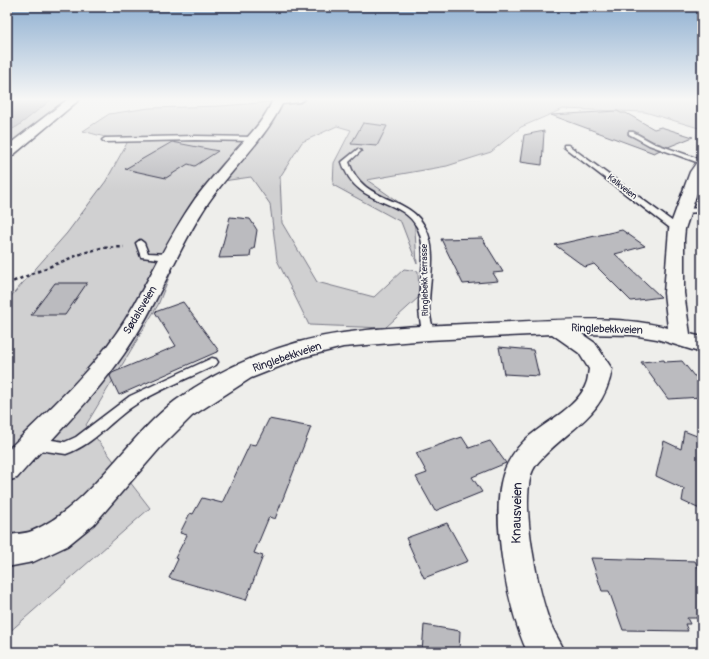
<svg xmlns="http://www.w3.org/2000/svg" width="709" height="659" viewBox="0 0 709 659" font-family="Pangolin,sans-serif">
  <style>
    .green { fill: #d0d0d1; stroke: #797986 }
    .water { fill: #a7a7af; stroke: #727281 }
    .building { fill: #bbbbbf; stroke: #22223b }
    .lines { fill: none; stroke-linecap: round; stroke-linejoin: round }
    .lane-casing { stroke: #22223b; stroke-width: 3 }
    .street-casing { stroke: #22223b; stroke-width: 3 }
    .primary-casing { stroke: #22223b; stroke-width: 3 }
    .path { stroke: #22223b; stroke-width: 2.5; stroke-dasharray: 3.5 3; stroke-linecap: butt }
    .lane { fill: #f6f6f2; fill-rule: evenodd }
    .street { fill: #f6f6f2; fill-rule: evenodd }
    .primary { fill: #f6f6f2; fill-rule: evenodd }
    .labels { text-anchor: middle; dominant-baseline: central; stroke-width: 3.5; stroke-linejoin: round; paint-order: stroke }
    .far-street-label { font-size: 9px; fill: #22223b; stroke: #f6f6f2 }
    .street-label { font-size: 11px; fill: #22223b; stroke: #f6f6f2 }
    .near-street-label { font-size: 13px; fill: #22223b; stroke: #f6f6f2 }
  </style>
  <rect width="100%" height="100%" fill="#eeeeeb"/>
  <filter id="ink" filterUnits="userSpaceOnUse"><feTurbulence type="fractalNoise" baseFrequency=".025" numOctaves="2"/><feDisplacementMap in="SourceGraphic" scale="8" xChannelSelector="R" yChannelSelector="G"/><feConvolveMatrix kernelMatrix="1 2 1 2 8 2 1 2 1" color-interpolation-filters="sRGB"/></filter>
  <g filter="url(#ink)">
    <path class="green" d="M52 99H72L7 153V132L18 126Z
      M309 99H702V129L645 112 563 109 521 127 491 152 447 166 367 180 414 213 417 264 401 222 333 185 334 163 351 130 337 126 302 142 280 177 282 223 317 282 374 297 404 269 418 271 419 297 385 328 309 325 277 260 270 204 251 177 223 181 189 227 158 305 86 425 150 508 7 634V301L67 233 106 181 127 143 83 131 109 114 149 108 221 106Z"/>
    <path class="water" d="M7 99H52L18 126 7 132Z"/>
    <path class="building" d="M617 111 621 113H626L654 129 661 127 693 137 668 147 654 142 634 131H628V135L660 150 654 153 551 115Z
      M363 123 387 126 377 146 351 144Z
      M544 131 542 165 520 162 524 135Z
      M172 142 218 151 195 166 188 164 166 178 125 169Z
      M230 217 250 219 257 230 254 249H251L250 257 219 258Z
      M622 230 645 246 615 254 661 297 631 301 594 264 585 267 555 245Z
      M482 238 503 272 493 273 498 281 463 284 441 239Z
      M55 283H87L65 315H31Z
      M183 302 219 351 119 395 110 376 112 373 176 346 155 312Z
      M499 347 533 350 539 376 504 374Z
      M664 360 665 362 682 361 694 376 702 375V397L668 399 641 362Z
      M269 419 311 427 275 519 269 517 254 553 263 556 246 600 169 578 178 559 175 558 187 535 180 533 190 513 193 514 202 498 222 503 250 444 256 445Z
      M684 431 702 438V510L682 501 684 489 656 476 664 441 681 449Z
      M462 437 469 448 490 441 506 463 472 477 482 492 435 511 416 477 427 473 416 453Z
      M447 523 468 561 424 578 406 538Z
      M591 558 695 561 702 575V618H687L690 624H685L688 631 623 630 609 591H602Z
      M424 625 460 631 459 652H422Z"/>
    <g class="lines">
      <g class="lane-casing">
        <path id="lane" d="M629 132H633L653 143 702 160V164L649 145 629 134Z
          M195 136 254 137 257 139 254 141 195 140 105 142 102 140 105 138Z
          M564 145H568L680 227V231H674L564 147Z
          M358 149 361 151 349 162C362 204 408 194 425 227 438 251 429 281 429 306 429 315 432 324 434 333L432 336 428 337 422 333C421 324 419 315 419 306 419 281 429 251 417 227 400 196 356 208 342 162Z
          M702 208V212L684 213 680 211 684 209Z
          M140 240 144 243 148 253 168 254 173 257 168 260 141 257 136 243Z
          M212 358 216 359 218 362 216 365C191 377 163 388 138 403 113 418 95 444 66 454L32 449 27 447 25 443 27 439 32 437 65 442 76 437 130 396Z"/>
      </g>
      <g class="street-casing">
        <path id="street" d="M273 99H305L300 102 282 104C264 141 231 169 208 203 176 251 157 307 124 354 93 399 53 437 17 478L7 481V451C48 410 94 370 125 320 149 281 168 237 195 199 205 186 217 172 228 159 244 140 264 123 273 99Z
          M702 161V178L685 229 684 239V293L690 334 702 337V353L657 339 632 335 582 334 595 343 612 369C604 416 572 426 543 457 538 462 533 468 531 475 521 509 538 592 551 625 555 634 561 643 565 652L527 651C508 612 490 517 503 475 507 462 514 451 524 441 541 424 578 408 586 384 588 380 588 374 589 369L579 353 552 334 428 340 343 347 304 357 251 378 192 416 160 448 94 524 67 546 33 562 7 567V535C15 534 25 534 32 531 89 507 126 438 175 401 222 366 285 341 343 333 399 325 456 325 511 322 559 320 623 315 668 328L664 293 669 229 690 172 697 162Z"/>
      </g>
      <g class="primary-casing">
        <path id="primary" d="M68 99H80L12 156 7 157V146Z"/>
      </g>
      <path class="path" d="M7 284 83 253 101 248 124 247"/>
      <use href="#lane" class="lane"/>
      <use href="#street" class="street"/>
      <use href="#primary" class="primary"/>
    </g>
  </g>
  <linearGradient id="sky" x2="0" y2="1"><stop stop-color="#8eafd1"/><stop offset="0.52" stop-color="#f7f7f6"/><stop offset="1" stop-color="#f7f7f6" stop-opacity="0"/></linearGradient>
  <rect width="709" height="191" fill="url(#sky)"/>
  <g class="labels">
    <g class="far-street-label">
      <text transform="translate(622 187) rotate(38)">Kalkveien</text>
      <text transform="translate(425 280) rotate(-91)">Ringlebekk terrasse</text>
    </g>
    <g class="street-label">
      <text transform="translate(140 310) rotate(-59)">Sødalsveien</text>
      <text transform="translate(607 329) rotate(2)">Ringlebekkveien</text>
      <text transform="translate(287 357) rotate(-19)">Ringlebekkveien</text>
    </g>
    <g class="near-street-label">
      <text transform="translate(517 513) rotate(-89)">Knausveien</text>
    </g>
  </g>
  <rect width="709" height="659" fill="none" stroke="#f6f6f2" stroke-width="24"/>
  <rect x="12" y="12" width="685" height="635" fill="none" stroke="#22223b" stroke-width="1.5" filter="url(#ink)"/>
</svg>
